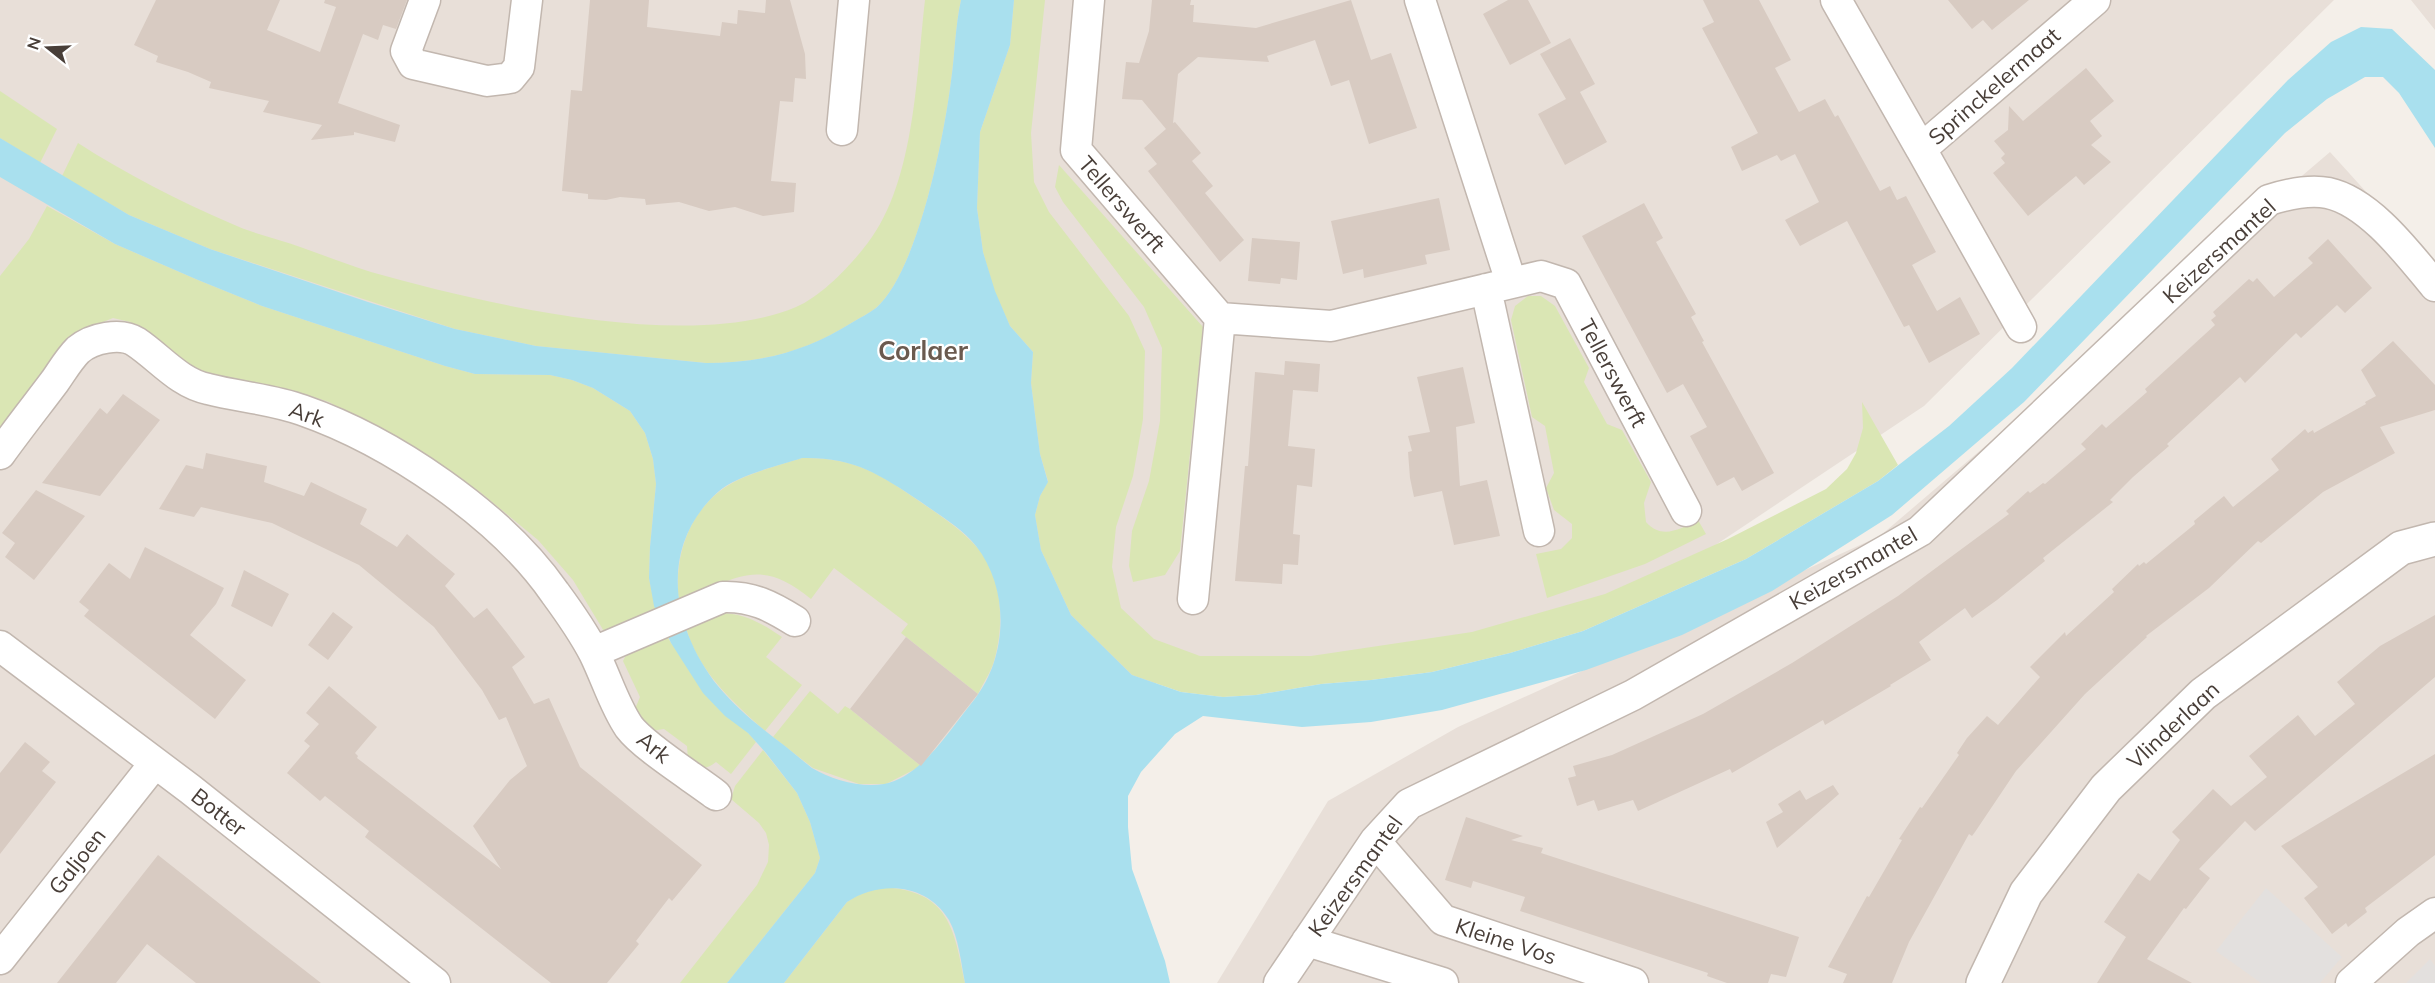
<svg xmlns="http://www.w3.org/2000/svg" width="2435" height="983" viewBox="0 0 2435 983" font-family="Mulish,sans-serif">
  <style>
    .residential { fill: #e8dfd8 }
    .green { fill: #dae6b4 }
    .parking { fill: #e3e0de }
    .water { fill: #a9e0ee; fill-rule: evenodd }
    .building { fill: #d8cbc2 }
    .lines { fill: none; stroke-linecap: round; stroke-linejoin: round }
    .minor-casing { stroke: #c2b7af; stroke-width: 33 }
    .tertiary-casing { stroke: #c2b7af; stroke-width: 36 }
    .minor { stroke: #fff; stroke-width: 30 }
    .tertiary { stroke: #fff; stroke-width: 33 }
    .labels { text-anchor: middle; dominant-baseline: central; stroke-width: 4.5; stroke-linejoin: round; paint-order: stroke }
    .street-label { font-size: 22px; fill: #483e38; stroke: #fff }
    .quarter-label { font-size: 26px; font-weight: bold; fill: #6a5a4f; stroke: #fff }
  </style>
  <rect width="100%" height="100%" fill="#f4efe9"/>
  <path class="residential" d="M0 0H2334L1924 406 1654 586 1325 679 1172 651 1009 983H0Z
    M2411 0H2435V30Z
    M2330 152 2435 268V983H1217L1328 801 1458 727 1880 536Z"/>
  <path class="green" d="M925 0H961C955 27 955 54 951 81 944 137 918 271 876 308 869 313 860 318 853 322 806 352 761 363 706 363L536 346 455 329 210 249 129 215 62 176 78 143C126 174 177 200 230 223 253 234 279 239 303 248 326 256 348 265 371 272 481 303 689 353 796 307 820 297 847 269 863 249 915 188 916 77 925 0Z
    M1014 0H1045L1031 133 1034 182 1049 212 1129 316 1145 351 1143 419 1133 476 1116 527 1112 567 1121 608 1154 639 1200 656H1311L1472 632 1605 594 1728 539 1826 489 1847 469 1856 453 1863 428 1862 402 1898 465 1878 481 1746 559 1583 631 1510 653 1432 672 1371 680 1321 684 1256 695 1223 697 1181 692 1132 675 1071 615 1041 550 1035 515 1040 496 1048 481 1040 454 1031 383 1033 352 1010 326 994 291 983 252 977 208 980 132 1010 45Z
    M0 91 57 129 40 163 0 138Z
    M1059 165 1203 327 1180 551 1165 575 1133 582 1129 566 1132 531 1149 481 1160 421 1162 348 1144 307 1063 202 1055 187Z
    M47 206 115 244 198 280 262 306 445 366 475 374 550 375 572 380 593 388 630 411 645 433 653 459 656 484 650 547 649 578 656 612 605 633 573 580 538 540 480 492 329 402 291 390 230 383 204 375 130 322 113 318 91 327 0 439V276L29 239Z
    M1528 296H1541L1555 306 1589 368 1584 382 1607 424 1622 430 1651 482 1644 503 1646 522C1662 540 1680 529 1698 520L1706 534 1645 564 1547 598 1536 554 1561 549 1572 538V524L1554 510 1546 488 1554 473 1545 426 1532 417 1511 320 1515 306Z
    M802 458C853 457 879 473 919 501 938 514 958 527 974 544 1003 574 1005 623 994 661 991 672 983 683 978 694L901 633 908 624 834 568 811 599C758 555 734 579 679 603 674 562 685 518 720 491 740 475 777 466 802 458Z
    M718 613C742 612 762 623 782 637L766 657 802 685 765 731C733 702 698 671 686 628Z
    M667 636 671 643 756 742 731 774 716 762C705 771 699 768 688 760L687 746 664 729 651 731 635 709 640 697 623 661 626 655Z
    M810 691 838 714 845 706 850 709 921 766 886 784H859L813 768 773 737Z
    M763 750 797 793 810 822 820 858 815 873 727 983H680L757 885 768 862 769 845 766 833 759 823 731 799 735 786Z
    M883 887C949 891 954 928 965 983H784L847 902 860 894Z"/>
  <path class="parking" d="M2266 888 2342 957 2320 983H2261L2216 951Z
    M2430 959 2435 966V983H2406Z"/>
  <path class="water" d="M961 0H1014L1010 45 980 132 977 208 983 252 995 291 1010 326 1033 352 1031 383 1040 454 1048 482 1040 496 1035 515 1041 550 1071 615 1132 675 1181 692 1223 697 1256 695 1321 684 1371 680 1432 672 1510 653 1583 631 1746 559 1878 481 1949 426 2012 368 2288 80 2331 42 2361 27 2392 29 2435 70V148L2399 93 2383 77H2365L2327 99 2285 133 2024 402 1892 515 1772 591 1682 635 1586 670 1442 710 1371 722 1302 727 1203 716 1175 734 1141 772 1128 796V827L1132 869 1165 961 1170 983H965C961 963 959 939 949 920 927 883 880 880 847 902L784 983H727L815 873 820 858 810 822 797 793 766 753 748 733 725 716 703 693 671 643 654 606 649 578 650 547 656 484 653 459 645 433 630 411 593 388 572 380 550 375 475 374 445 366 262 306 198 280 115 244 0 177V138L129 215 210 249 368 302 455 329 536 346 706 363C761 363 805 352 853 322 860 318 869 313 876 308 918 271 944 137 951 81 955 54 955 27 961 0ZM802 458C854 457 879 474 921 502 939 515 962 528 976 546 1010 589 1008 657 974 700 951 728 922 777 884 784 861 788 832 780 812 768 803 761 794 753 785 746 761 728 737 709 718 686 671 627 658 546 718 492 737 475 778 466 802 458Z"/>
  <path class="building" d="M156 0H280L267 30 320 52 336 7 324 3 325 0H407L396 29 383 25 378 40 363 34 338 103 400 125 395 142 354 132V135L311 140 322 125 263 112 269 101 209 88 211 82 188 72 156 62 158 56 134 45Z
    M590 0H649L647 27 720 36 722 22 737 24 738 10 765 13 766 0H790L805 54 806 79 795 78 793 102 780 101 771 181 796 183 794 212 763 216 735 207 709 211 679 202 646 205 645 199 620 197 606 200 588 199V194L562 191 571 90 582 91Z
    M1152 0H1191L1190 5H1194L1193 22 1256 28 1351 0 1371 60 1391 53 1417 128 1369 144 1349 80 1331 86 1315 40 1267 56 1269 62 1198 57 1178 74 1173 123 1175 122 1201 153 1192 161 1213 186 1205 193 1244 240 1220 262 1148 171 1157 164 1144 148 1166 129 1142 100 1122 99 1126 62 1139 63 1149 31Z
    M1508 0H1528L1551 43 1510 65 1483 14Z
    M1703 0H1759L1791 60 1775 68 1799 112 1825 99 1835 117 1838 115 1880 191 1890 186 1897 200 1906 196 1936 252 1912 265 1937 311 1960 297 1980 334 1929 363 1909 325 1904 327 1847 221 1800 246 1785 220 1819 202 1795 154 1781 161 1777 155 1742 171 1731 147 1758 133 1702 28 1714 22Z
    M1948 0H2029L1992 30 1983 20 1972 29Z
    M1570 38 1595 84 1580 92 1607 142 1565 165 1538 114 1566 99 1540 54Z
    M2086 68 2114 101 2090 121 2102 136 2091 145 2111 162 2084 185 2076 176 2028 216 1993 173 2005 163 2001 158 2005 154 1994 141 2008 130 2009 106 2023 121Z
    M1439 198 1450 250 1425 255 1427 264 1364 278 1363 269 1343 274 1331 221Z
    M1644 203 1663 238 1656 242 1696 314 1691 317 1704 341 1702 342 1774 473 1742 491 1734 477 1717 486 1690 436 1707 427 1683 384 1667 393 1582 236Z
    M1252 238 1300 242 1297 280 1281 278 1280 284 1248 281Z
    M2328 239 2372 288 2345 313 2337 305 2301 338 2296 333 2245 383 2240 377 2167 444 2169 446 2133 477 2110 500 2113 502 2043 558 2045 561 1997 600 1972 618 1965 608 1919 642 1931 660 1890 685 1891 686 1825 725 1823 720 1732 773 1730 769 1638 811 1633 800 1598 811 1594 800 1577 806 1568 778 1576 776 1573 766 1612 755 1703 714 1792 663 1898 596 2009 514 2006 511 2028 491 2030 493 2043 483 2045 484 2086 449 2081 444 2102 424 2106 428 2147 392 2145 389 2215 325 2211 320 2216 316 2213 312 2249 279 2253 282 2257 278 2274 297 2313 263 2308 258Z
    M2393 341 2435 385V410L2380 427 2395 453 2323 492 2261 543 2258 541 2209 588 2146 636 2147 637 2085 694 2016 771 1975 832 1972 836 1969 834 1909 942 1892 983H1843L1847 974 1828 967 1867 896 1869 897 1902 840 1899 839 1920 807 1922 808 1959 755 1957 753 1967 738 1987 716 1998 725 2040 677 2030 667 2065 632 2066 636 2114 592 2112 589 2138 564 2139 566 2144 562 2146 564 2195 524 2194 521 2224 496 2233 507 2279 470 2271 459 2305 429 2308 433 2313 430 2314 433 2366 404 2365 402 2376 396 2361 370Z
    M1285 361 1320 364 1318 392 1293 390 1288 446 1315 449 1312 487 1297 485 1293 534 1300 535 1298 565 1283 564 1282 584 1235 581 1245 466H1248L1255 372 1284 375Z
    M1463 367 1475 423 1456 427 1460 486 1487 480 1500 536 1454 545 1442 491 1414 497 1410 478 1408 452 1412 451 1408 436 1430 432 1417 377Z
    M123 394 160 420 100 496 42 483 100 408 107 414Z
    M206 453 267 466 264 482 304 496 311 482 367 509 360 524 397 547 407 534 455 574 445 586 474 618 487 608 507 633 525 657 512 667 534 704 549 698 580 767 702 865 672 901 669 898 636 941 639 944 607 983H551L365 837 369 831 325 796 320 801 287 773 310 746 304 741 319 724 306 713 329 686 377 727 355 753 358 756 357 758 501 869 473 826 510 780 527 766 506 717 499 720 482 690 434 627 359 565 272 523 201 507 194 517 159 509 186 465 203 469Z
    M36 490 85 516 34 580 5 557 15 543 2 533Z
    M145 547 224 588 216 604 190 635 246 680 215 719 84 616 89 610 79 602 109 563 130 579Z
    M244 570 289 594 272 627 231 606Z
    M333 612 353 627 328 660 308 645Z
    M2435 615V677L2255 831 2245 821 2199 869 2210 878 2186 909 2184 908 2147 959 2192 983H2097L2126 937 2104 922 2138 873 2150 881 2180 840 2172 832 2213 789 2231 806 2267 777 2249 756 2298 715 2315 736 2355 704 2337 682 2380 646Z
    M906 637 978 694 921 766 850 709Z
    M25 742 50 762 42 771 56 782 0 854V773Z
    M2435 754V855L2365 908 2367 912 2348 927 2346 923 2332 934 2304 898 2318 887 2281 846Z
    M1833 785 1839 794 1777 848 1766 822 1783 812 1778 804 1800 790 1806 800Z
    M1466 817 1523 836 1511 840 1543 848 1541 853 1799 937 1786 977 1771 974 1768 983H1727L1707 976 1708 973 1523 912 1520 911 1525 897 1473 881 1471 888 1445 880Z
    M158 855 258 934 321 983H196L147 944 116 983H57Z"/>
  <g class="lines">
    <g class="minor-casing">
      <path id="minor" d="M425 0 406 51 413 64 487 81 510 78 519 67 527 0
        M1089 0 1076 150 1220 318 1331 326 1541 276 1566 284 1686 511
        M1420 0 1511 282
        M1836 0 1921 149 2095 0
        M842 130 854 0
        M1921 149 2021 327
        M1486 289 1539 531
        M0 454C18 429 37 405 55 381 62 371 69 359 78 350 92 338 121 332 136 342 160 358 179 383 208 389 239 397 272 399 302 410 391 441 501 515 555 593 569 612 583 632 594 653 606 677 614 705 629 727 644 747 694 778 716 795
        M1193 599 1220 318
        M0 646 190 789 435 983
        M594 652 723 597C752 596 771 606 795 621
        M1375 841 1443 920 1633 983
        M1307 941 1443 983
        M0 959 155 763
        M1279 983 1375 841 1409 804 1633 695 1920 531 2269 200C2288 194 2309 189 2328 193 2370 202 2409 255 2435 286
        M2351 983 2408 932 2435 913"/>
    </g>
    <g class="tertiary-casing">
      <path id="tertiary" d="M1983 983 2026 893 2106 788 2203 694 2401 548 2435 539"/>
    </g>
    <use href="#minor" class="minor"/>
    <use href="#tertiary" class="tertiary"/>
  </g>
  <g class="labels">
    <g class="street-label">
      <text transform="translate(1994 86) rotate(-41)">Sprinckelermaat</text>
      <text transform="translate(1122 204) rotate(49)">Tellerswerft</text>
      <text transform="translate(2219 251) rotate(-42)">Keizersmantel</text>
      <text transform="translate(1613 373) rotate(62)">Tellerswerft</text>
      <text transform="translate(307 414) rotate(20)">Ark</text>
      <text transform="translate(1853 568) rotate(-30)">Keizersmantel</text>
      <text transform="translate(2173 725) rotate(-43)">Vlinderlaan</text>
      <text transform="translate(654 747) rotate(39)">Ark</text>
      <text transform="translate(219 812) rotate(38)">Botter</text>
      <text transform="translate(77 861) rotate(-52)">Galjoen</text>
      <text transform="translate(1355 876) rotate(-54)">Keizersmantel</text>
      <text transform="translate(1506 941) rotate(18)">Kleine Vos</text>
    </g>
    <g class="quarter-label">
      <text x="923" y="350">Corlaer</text>
    </g>
  </g>
  <g transform="translate(48 48) rotate(288)" stroke="#ffffff" stroke-width="4.5" paint-order="stroke">
  <path d="M0-4.5L10 22L0 15L-10 22Z" fill="#483e38"/>
  <text y="-9" font-size="16" font-weight="bold" text-anchor="middle" fill="#483e38">N</text>
  </g>
</svg>
